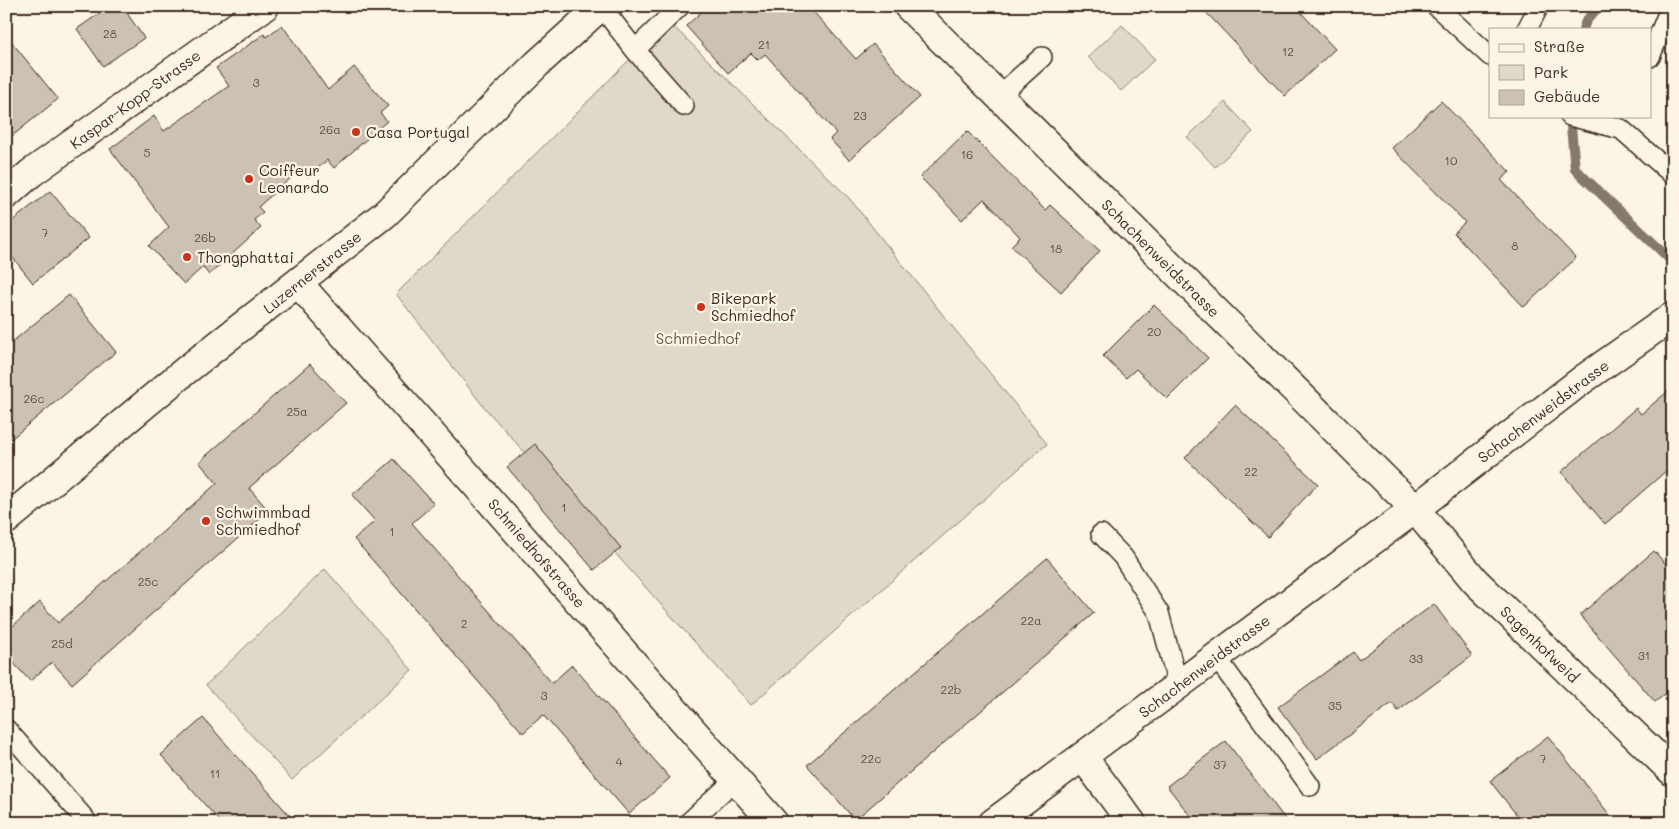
<svg xmlns="http://www.w3.org/2000/svg" width="1679" height="829" viewBox="0 0 1679 829" font-family="Mali,sans-serif">
  <style>
    .green { fill: #e0d8c8; stroke: #8e8173 }
    .lines { fill: none; stroke-linecap: round; stroke-linejoin: round }
    .stream { stroke: #85796b; stroke-width: 10 }
    .building { fill: #ccc2b3; stroke: #3b2a1e }
    .service-casing { stroke: #3b2a1e; stroke-width: 22 }
    .minor-casing { stroke: #3b2a1e; stroke-width: 31 }
    .primary-casing { stroke: #3b2a1e; stroke-width: 31 }
    .service { stroke: #fcf5e5; stroke-width: 19 }
    .minor { stroke: #fcf5e5; stroke-width: 28 }
    .primary { stroke: #fcf5e5; stroke-width: 28 }
    .poi-dot { fill: #c8321e; stroke: #fcf5e5; stroke-width: 2 }
    .labels { text-anchor: middle; dominant-baseline: central; stroke-width: 4.5; stroke-linejoin: round; paint-order: stroke }
    .number-label { font-size: 12px; fill: #5f5043 }
    .street-label { font-size: 15px; fill: #3b2a1e; stroke: #fcf5e5 }
    .poi-label { font-size: 15px; fill: #3b2a1e; stroke: #fcf5e5; text-anchor: start }
    .park-label { font-size: 15px; fill: #645648; stroke: #fcf5e5 }
  </style>
  <rect width="100%" height="100%" fill="#fcf5e5"/>
  <filter id="ink" filterUnits="userSpaceOnUse"><feTurbulence type="fractalNoise" baseFrequency=".02" numOctaves="2"/><feDisplacementMap in="SourceGraphic" scale="10" xChannelSelector="R" yChannelSelector="G"/><feConvolveMatrix kernelMatrix="1 2 1 2 8 2 1 2 1" color-interpolation-filters="sRGB"/></filter>
  <g filter="url(#ink)">
    <path class="green" d="M668 21 849 198 1047 444 751 705 484 407 396 294Z
      M1122 25 1155 59 1121 91 1088 57Z
      M1225 102 1253 132 1215 167 1187 137Z
      M325 569 412 670 292 780 206 685Z"/>
    <g class="lines">
      <path class="stream" d="M1583 29 1586 21 1599 6
        M1570 116 1575 169 1673 262"/>
    </g>
    <path class="building" d="M110 6H122L144 38 103 66 77 29Z
      M708 6H808L856 59 873 44 920 97 849 160 830 139 836 133 765 54 758 60 751 53 728 73 686 26Z
      M1200 6H1295L1335 49 1285 96Z
      M282 25 328 90 354 67 388 106 380 113 387 121 334 168 327 160 308 177 301 169 258 207 263 212 254 220 261 228 209 275 203 267 184 284 149 246 169 227 110 149 154 116 164 131 229 86 216 68 264 34 266 37Z
      M6 35 58 99 6 141Z
      M1441 101 1510 172 1501 180 1576 258 1524 307 1454 233 1465 222 1392 148Z
      M967 131 1045 210 1050 205 1100 251 1061 292 1011 246 1020 237 984 199 962 220 920 177Z
      M50 191 89 238 33 283 6 249V226Z
      M69 295 116 352 6 443V347Z
      M1154 305 1208 358 1167 399 1136 369 1126 378 1103 356Z
      M310 364 346 403 249 488 269 511 72 684 52 662 30 681 6 655V632L40 602 58 623 166 529 217 483 199 462Z
      M1673 387V465L1605 524 1561 472 1636 408 1641 414Z
      M1235 405 1318 484 1268 537 1185 458Z
      M535 444 621 548 594 570 507 467Z
      M394 459 434 504 412 523 552 683 572 665 670 778 629 814 543 715 523 733 354 539 375 521 352 495Z
      M1654 551 1673 572V688L1655 702 1580 615Z
      M1047 558 1094 613 855 820 807 765Z
      M1434 604 1472 656 1398 711 1392 703 1317 759 1278 707 1353 652 1359 660Z
      M203 718 269 792 296 823H221L161 755Z
      M1548 736 1616 823H1523L1490 781Z
      M1226 741 1288 823H1196L1167 786Z"/>
    <g class="lines">
      <g class="service-casing">
        <path id="service" d="M601 6 635 50 680 6
          M1436 6 1490 56
          M1527 29 1539 6
          M635 50 684 106
          M1650 57 1671 6
          M999 96 1042 57
          M1570 116 1621 129 1673 175
          M1101 534 1123 557 1159 613 1178 685
          M1216 657 1310 786
          M6 729 85 819
          M688 823 736 779"/>
      </g>
      <g class="minor-casing">
        <path id="minor" d="M908 6 1415 509 1475 581 1673 772
          M6 195 31 173 265 6
          M299 284 774 823
          M1083 757 1132 823
          M993 823 1415 509 1582 380 1673 316"/>
      </g>
      <g class="primary-casing">
        <path id="primary" d="M6 520 185 371 385 214 537 64 601 6"/>
      </g>
      <use href="#service" class="service"/>
      <use href="#minor" class="minor"/>
      <use href="#primary" class="primary"/>
    </g>
  </g>
  <g class="poi-dot">
    <circle cx="356" cy="132" r="5"/>
    <circle cx="249" cy="179" r="5"/>
    <circle cx="187" cy="257" r="5"/>
    <circle cx="701" cy="307" r="5"/>
    <circle cx="206" cy="521" r="5"/>
  </g>
  <g class="labels">
    <g class="number-label">
      <text x="110" y="33">28</text>
      <text x="764" y="44">21</text>
      <text x="1288" y="51">12</text>
      <text x="256" y="82">3</text>
      <text x="860" y="115">23</text>
      <text x="330" y="129">26a</text>
      <text x="147" y="152">5</text>
      <text x="967" y="154">16</text>
      <text x="1451" y="160">10</text>
      <text x="45" y="232">7</text>
      <text x="205" y="237">26b</text>
      <text x="1515" y="245">8</text>
      <text x="1056" y="248">18</text>
      <text x="1154" y="331">20</text>
      <text x="34" y="398">26c</text>
      <text x="297" y="411">25a</text>
      <text x="1251" y="471">22</text>
      <text x="564" y="507">1</text>
      <text x="392" y="531">1</text>
      <text x="148" y="581">25c</text>
      <text x="1031" y="620">22a</text>
      <text x="464" y="623">2</text>
      <text x="62" y="643">25d</text>
      <text x="1644" y="655">31</text>
      <text x="1416" y="658">33</text>
      <text x="951" y="689">22b</text>
      <text x="544" y="695">3</text>
      <text x="1335" y="705">35</text>
      <text x="871" y="758">22c</text>
      <text x="1543" y="758">7</text>
      <text x="619" y="761">4</text>
      <text x="1220" y="764">37</text>
      <text x="215" y="773">11</text>
    </g>
    <g class="street-label">
      <text transform="translate(135 99) rotate(-36)">Kaspar-Kopp-Strasse</text>
      <text transform="translate(1161 258) rotate(45)">Schachenweidstrasse</text>
      <text transform="translate(312 272) rotate(-39)">Luzernerstrasse</text>
      <text transform="translate(1543 411) rotate(-37)">Schachenweidstrasse</text>
      <text transform="translate(537 553) rotate(49)">Schmiedhofstrasse</text>
      <text transform="translate(1540 644) rotate(44)">Sagenhofweid</text>
      <text transform="translate(1204 666) rotate(-37)">Schachenweidstrasse</text>
    </g>
    <g class="poi-label">
      <text x="366" y="132">Casa Portugal</text>
      <text x="259" y="170">Coiffeur<tspan x="259" dy="17">Leonardo</tspan></text>
      <text x="197" y="257">Thongphattai</text>
      <text x="711" y="298">Bikepark<tspan x="711" dy="17">Schmiedhof</tspan></text>
      <text x="216" y="512">Schwimmbad<tspan x="216" dy="17">Schmiedhof</tspan></text>
    </g>
    <g class="park-label">
      <text x="698" y="338">Schmiedhof</text>
    </g>
  </g>
  <rect width="1679" height="829" fill="none" stroke="#fcf5e5" stroke-width="25"/>
  <rect x="12" y="12" width="1654" height="804" fill="none" stroke="#3b2a1e" stroke-width="2" filter="url(#ink)"/>
  <rect x="1489" y="28" width="162" height="90" fill="#fcf5e5" stroke="#afa495"/>
  <rect x="1499" y="44" width="25" height="8" fill="#fcf5e5" stroke="#afa495"/>
  <text x="1534" y="52" font-size="15" fill="#3b2a1e">Straße</text>
  <rect x="1499" y="65" width="25" height="15" fill="#e0d8c8" stroke="#afa495"/>
  <text x="1534" y="78" font-size="15" fill="#3b2a1e">Park</text>
  <rect x="1499" y="90" width="25" height="15" fill="#ccc2b3" stroke="#afa495"/>
  <text x="1534" y="102" font-size="15" fill="#3b2a1e">Gebäude</text>
</svg>
